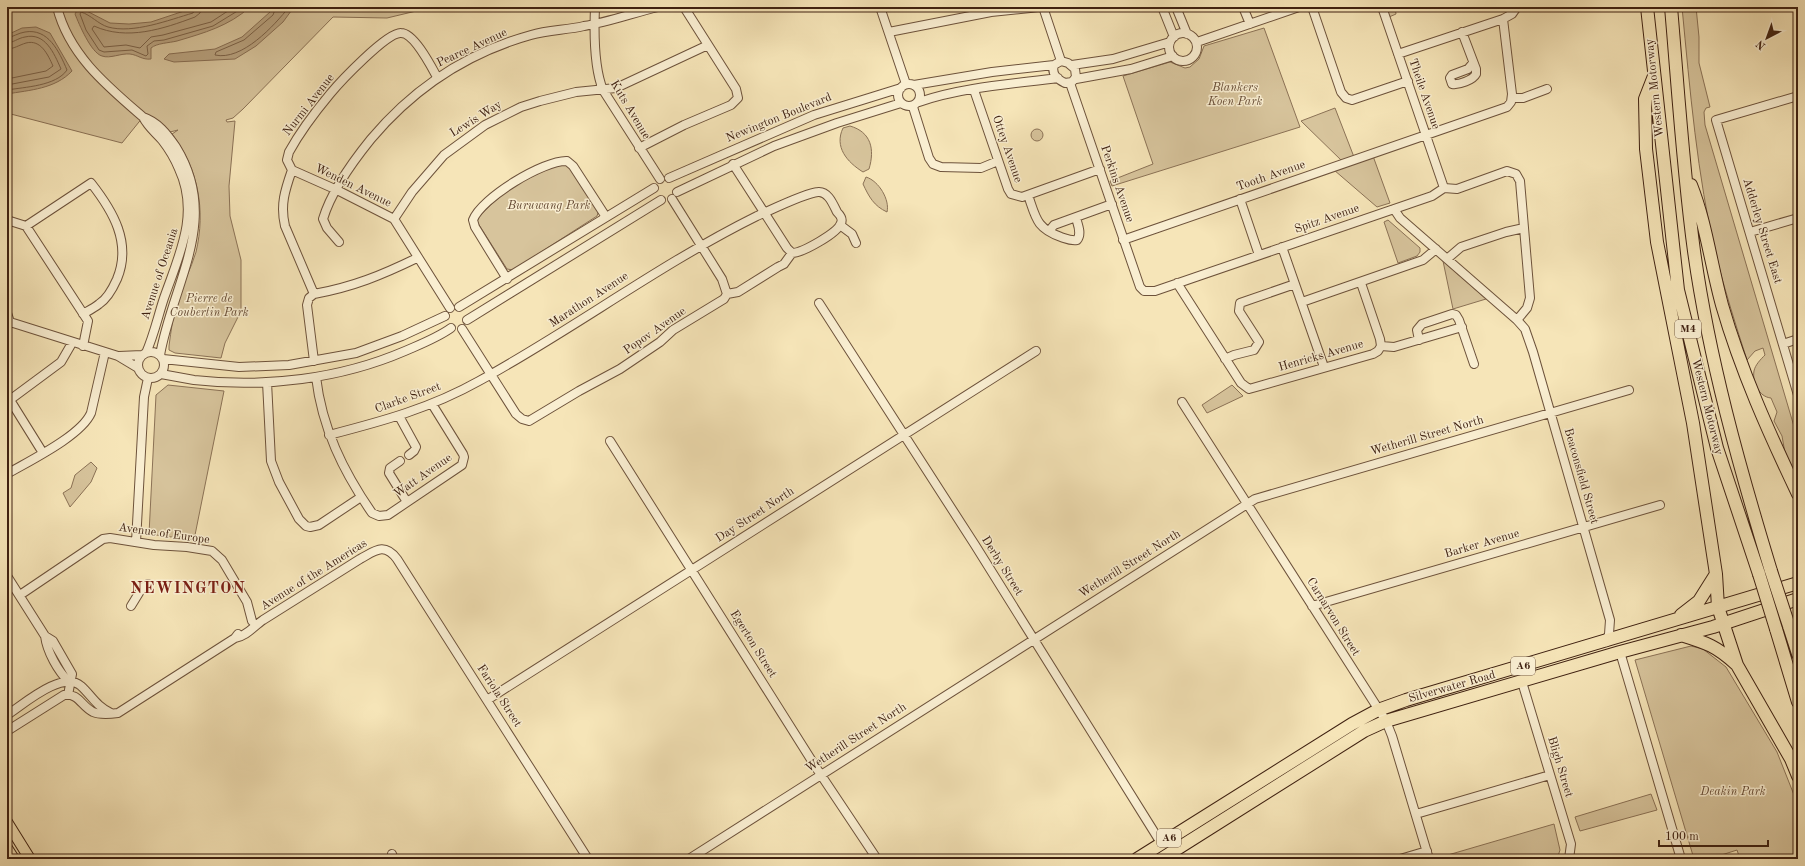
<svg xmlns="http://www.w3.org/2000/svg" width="1805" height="866" viewBox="0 0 1805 866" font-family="'Old Standard TT',serif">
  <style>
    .green { fill: #d7c49c; stroke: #8b7256 }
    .water { fill: #b8a27f; stroke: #886e53 }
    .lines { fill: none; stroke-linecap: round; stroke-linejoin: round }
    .shore { stroke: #7c6248; stroke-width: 1 }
    .minor-casing { stroke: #6d523b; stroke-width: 10 }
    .major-casing { stroke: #3f2111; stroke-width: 12 }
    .highway-casing { stroke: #3f2111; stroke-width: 14 }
    .minor { stroke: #f9eed1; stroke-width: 8 }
    .major { stroke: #f6e5b8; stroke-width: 10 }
    .highway { stroke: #f6e5b8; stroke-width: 12 }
    .highway-bridge-casing { stroke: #3f2111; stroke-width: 14; stroke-linecap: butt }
    .highway-bridge { stroke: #f6e5b8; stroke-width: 12 }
    .labels { text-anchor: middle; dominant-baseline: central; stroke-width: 3; stroke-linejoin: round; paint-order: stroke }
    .shield { fill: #f9eed1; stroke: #775e4b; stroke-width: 1 }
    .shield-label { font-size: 11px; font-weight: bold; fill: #3f2111 }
    .street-label { font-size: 12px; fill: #3f2111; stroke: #f9eed1 }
    .park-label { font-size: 12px; font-style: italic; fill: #654a34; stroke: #f9eed1 }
    .district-label { font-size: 16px; font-weight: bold; letter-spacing: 1px; fill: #7a1f14; stroke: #f9eed1 }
  </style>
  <rect width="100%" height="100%" fill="#f6e5b8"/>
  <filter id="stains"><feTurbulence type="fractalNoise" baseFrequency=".005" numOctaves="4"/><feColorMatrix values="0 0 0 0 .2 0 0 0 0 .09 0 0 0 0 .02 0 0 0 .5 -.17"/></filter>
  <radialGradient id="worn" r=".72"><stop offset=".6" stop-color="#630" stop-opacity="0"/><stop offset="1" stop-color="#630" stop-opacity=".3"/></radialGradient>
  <path class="green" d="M7 7H433L387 18 333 17 243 109 233 118 226 120 227 122 235 121 229 186 230 216 241 260V311L225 343 221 358 175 353 169 350V346C171 331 173 315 177 301 182 285 191 269 196 252 206 210 198 168 172 134L178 130 166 133 143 117 122 143 7 113Z
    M1385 7H1395L1396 14 1389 17Z
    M1682 7H1696L1699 37V63L1710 107 1706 108 1704 112 1705 125 1798 440V480L1785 453 1782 436 1774 421 1777 412 1771 398C1759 397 1752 382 1754 371 1755 365 1761 359 1765 355L1763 348 1755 351 1747 360C1736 326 1725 291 1716 256 1697 175 1690 90 1682 7Z
    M1264 28 1300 127 1112 186 1110 181 1153 164 1123 76 1170 62 1185 68 1190 67 1199 59 1204 46Z
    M1335 108 1354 157 1343 162 1301 121Z
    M850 126C871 132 875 149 869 169L863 172C847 162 834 147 843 128Z
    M1031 135a6 6 0 1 1 12 0a6 6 0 1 1-12 0Z
    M1373 156 1390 203 1377 207 1334 170Z
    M568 164 599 210 597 216 513 270 507 269 476 220C500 194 532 168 568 164Z
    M866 177C879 181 890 200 887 212 874 206 869 197 863 184Z
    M1388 220 1420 248V252L1417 256 1398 263 1384 222Z
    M1443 261 1486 299 1453 309Z
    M168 385 224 391 194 540 149 534 156 395Z
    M1232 385 1243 396 1207 413 1202 405Z
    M91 462 97 468 91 482 70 507 63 493 71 488 75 475Z
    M1691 646 1703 649 1726 667 1777 752 1798 805V859H1740L1737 850 1709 859H1694L1635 660Z
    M1651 794 1657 810 1580 831 1575 817Z
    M1554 824 1560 850 1557 859H1442L1441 857Z"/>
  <path class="water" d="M79 7 110 23 129 24 151 22 196 7H250C229 26 204 33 177 41 169 43 157 43 151 48V59C142 60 138 55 130 54 121 53 110 59 102 56 91 53 79 24 75 14Z
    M273 7H294L283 22 256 46 235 59 174 62 164 59 169 54 215 49 242 37 270 12Z
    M36 27 50 33 72 71C55 89 30 90 7 94V35L22 28Z"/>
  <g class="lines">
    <path class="shore" d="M196 7 193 13C169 20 133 34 108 27 98 24 91 15 81 12L80 14 86 30 99 50 104 52 132 50 146 56 148 54 147 46 154 41 164 40 213 26 244 7
      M201 7 200 13 195 17C163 29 127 41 94 26L92 29 104 47 126 45 140 48 151 37 163 35 211 22 234 7
      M276 7 273 15 244 40 216 52 215 55C242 61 274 26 289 7
      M7 38C13 37 18 33 25 32 48 28 59 51 67 70 56 86 25 87 7 90
      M7 43C13 43 18 38 25 37 45 32 54 53 61 69L49 77 7 85
      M7 49C14 49 19 45 26 43 41 39 48 55 53 66L46 71 7 79"/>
    <g class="minor-casing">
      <path id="minor" d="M57 7C69 55 107 86 143 117 148 127 155 132 162 140 169 149 175 159 179 169 200 214 179 255 164 298 158 316 154 335 146 353
        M595 7C594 31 594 68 603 90L660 179
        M880 7 906 84
        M1043 7 1061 61
        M1162 7 1174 37
        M1176 7 1187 34
        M1243 7 1250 24
        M1312 7 1341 92 1346 98 1352 100 1408 81
        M1382 7 1444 188
        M889 32 991 12 1040 7
        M1462 32 1476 69V74C1473 80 1459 85 1452 84L1450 78 1452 75 1468 69 1473 63
        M1169 47a14 14 0 1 1 28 0a14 14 0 1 1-28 0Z
        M1197 42 1299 7
        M1398 54 1503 19 1512 14 1517 7
        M1061 61 1068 63 1075 69 1076 77 1072 82 1065 83C1057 79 1051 74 1054 65Z
        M1072 65 1113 59 1170 42
        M1076 79 1131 69 1173 56
        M1070 83 1140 287 1144 291H1155L1432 196 1444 188 1457 189 1507 171 1516 174 1520 181 1530 298 1527 308 1517 320
        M898 95a11 11 0 1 1 22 0a11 11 0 1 1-22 0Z
        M914 85 992 72 1054 65
        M974 90 1008 189 1011 194 1022 197 1100 169
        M1798 96 1716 120 1798 395
        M1512 98H1523L1547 89
        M919 102C963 87 1012 84 1058 78
        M913 107 929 158 933 164 941 167 981 168 998 161
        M143 117C158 122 167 134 176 147 221 220 173 282 160 355
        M639 148 684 125 731 105 738 98 736 89 684 7
        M292 170 337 190 394 219 450 308
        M669 178 814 115 901 88
        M677 192 774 146 837 123 901 103
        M1028 195C1036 218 1036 228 1061 237 1067 239 1071 241 1077 240 1082 234 1078 225 1076 218
        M672 199 722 279 727 294
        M1240 199 1259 255
        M1394 209 1400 218 1517 320 1525 329 1533 352 1610 620 1609 634 1606 642
        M394 219 412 192 444 155 485 125 521 107 540 101 576 92 616 88 708 45
        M7 220 26 226 88 321 83 346
        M840 225 852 234 856 243
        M26 226 91 183C113 211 132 243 117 279 113 288 107 299 99 304 94 308 88 311 83 314
        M1049 231 1054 225 1112 204
        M1750 232 1798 218
        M1123 240 1507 107 1511 102 1512 94 1503 19
        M339 242 327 228 323 219C331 192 354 160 371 139 414 88 466 53 531 35 548 30 567 30 584 26 609 22 633 13 658 7
        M1282 247 1324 367
        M1447 259 1461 247 1506 232 1524 228
        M507 279 475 227 473 220C481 198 544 160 567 161L573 166 606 217
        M1177 283 1241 383 1249 389 1373 354 1378 351 1381 346 1394 347 1462 327
        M1361 283 1380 339 1381 346
        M314 294C353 287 382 275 417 258
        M727 294 738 292 778 267 784 264 792 253
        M1302 302 1423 260 1436 249
        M819 303 975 545 1161 843
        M459 307 654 188
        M7 313 10 322 7 326
        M467 320 661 200
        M10 322 118 356 138 368
        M462 329 516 414 522 419 529 421 579 391 620 369 660 342 673 330 724 299 727 294
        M1419 340 1417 330 1422 324 1452 314 1456 315 1459 320 1474 364
        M1783 344 1798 339
        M138 365a13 13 0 1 1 26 0a13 13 0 1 1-26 0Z
        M119 356 142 355
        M163 359 239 367 289 365 356 353 402 336 445 316
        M1225 359 1234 355 1254 350 1259 342 1239 311 1240 303 1295 284
        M314 361 307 305 309 298 314 294 285 226C280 205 285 190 292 170L287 160 289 152C300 132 315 112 330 94 340 82 387 32 401 33 414 33 431 66 437 77
        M161 374C172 376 183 378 194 380 265 388 340 379 405 351 421 344 437 338 451 328
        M316 377C322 428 343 471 372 513L379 516 388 515 462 465 464 457 463 454 432 404
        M267 382 271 461 279 482 299 519 306 526 310 527 319 525 361 497
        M10 400 43 453
        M7 402 61 362 72 343
        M1182 402 1386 721 1392 736 1429 859
        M399 416 416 447 414 451 409 455
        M329 435C383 421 431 408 479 381 574 329 660 264 757 216 771 210 805 193 818 192 828 191 833 204 837 212 840 215 843 219 841 223 838 233 802 253 792 253L787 248 733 164
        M610 441 817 769 877 859
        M400 461 390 468 389 473 407 502
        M7 474C29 461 81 436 91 413L105 352
        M136 542 144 397 148 378
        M7 576 45 636C47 652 58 671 69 682
        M20 595 103 539 110 538 154 545 187 547 212 551 222 560 247 602 252 621 256 625
        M131 606 142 588 148 584
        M1312 606 1660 505
        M45 636 53 641 72 674 68 695
        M235 638C247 636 254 626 263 620L360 559C375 551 384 542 397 559L588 859
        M1620 652 1681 859
        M1522 682 1571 844 1569 859
        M487 700 1036 351
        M7 715C24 704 62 670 81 686 92 696 96 706 111 713
        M7 731 64 695C79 693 81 706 93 712 100 715 110 714 118 713L235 638 238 634
        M1416 814 1550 775
        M392 854 394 859
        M689 859 1255 499 1629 390
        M1400 859 1427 851"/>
    </g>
    <g class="major-casing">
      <path id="major" d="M7 822 30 859
        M7 848 14 859"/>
    </g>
    <g class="highway-casing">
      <path id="highway" d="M1647 7 1678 290 1717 448 1759 574
        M1671 7C1678 88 1683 170 1694 251 1709 359 1739 466 1771 571
        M1654 76 1645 99 1646 149 1657 242 1693 423 1716 574 1718 607 1737 665 1791 759 1798 776
        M1691 185C1706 223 1711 265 1722 305 1741 371 1769 433 1798 494
        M1681 615 1699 601 1716 574
        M1789 626 1798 654
        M1776 629 1798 702
        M1681 635C1707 643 1716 646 1736 664
        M1137 859 1352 724 1378 710 1406 700 1798 583
        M1161 859 1364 731 1386 721 1620 652 1713 627 1798 599"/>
    </g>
    <use href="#minor" class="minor"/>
    <use href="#major" class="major"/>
    <use href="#highway" class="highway"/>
    <g class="highway-bridge-casing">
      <path id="highway-bridge" d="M1771 571 1789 626
        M1759 574 1776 629"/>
    </g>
    <use href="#highway-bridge" class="highway-bridge"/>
  </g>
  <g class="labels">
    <g class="shield">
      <rect x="1675" y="320" width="26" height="18" rx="3"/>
      <rect x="1511" y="657" width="24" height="18" rx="3"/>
      <rect x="1157" y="829" width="24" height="18" rx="3"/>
    </g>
    <g class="shield-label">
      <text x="1688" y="329">M4</text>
      <text x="1523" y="666">A6</text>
      <text x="1169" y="838">A6</text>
    </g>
    <g class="street-label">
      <text transform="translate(472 48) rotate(-25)">Pearce Avenue</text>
      <text transform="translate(1655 88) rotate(-96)">Western Motorway</text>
      <text transform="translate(1424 94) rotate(71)">Theile Avenue</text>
      <text transform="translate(309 105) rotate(-52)">Nurmi Avenue</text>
      <text transform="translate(630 110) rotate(59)">Kuts Avenue</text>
      <text transform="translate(779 118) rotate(-22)">Newington Boulevard</text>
      <text transform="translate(476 119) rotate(-32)">Lewis Way</text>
      <text transform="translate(1007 149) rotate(71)">Ottey Avenue</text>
      <text transform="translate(1271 176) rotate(-19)">Tooth Avenue</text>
      <text transform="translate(1117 184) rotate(71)">Perkins Avenue</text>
      <text transform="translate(353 186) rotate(26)">Wenden Avenue</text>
      <text transform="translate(1327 219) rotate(-19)">Spitz Avenue</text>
      <text transform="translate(1762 231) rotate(73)">Adderley Street East</text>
      <text transform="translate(160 274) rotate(-72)">Avenue of Oceania</text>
      <text transform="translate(589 300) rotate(-33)">Marathon Avenue</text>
      <text transform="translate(655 331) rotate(-35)">Popov Avenue</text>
      <text transform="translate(1321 356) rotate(-16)">Henricks Avenue</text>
      <text transform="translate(408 398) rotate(-20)">Clarke Street</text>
      <text transform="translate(1707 407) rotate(76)">Western Motorway</text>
      <text transform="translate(1427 436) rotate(-16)">Wetherill Street North</text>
      <text transform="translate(423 476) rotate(-35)">Watt Avenue</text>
      <text transform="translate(1581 476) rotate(74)">Beaconsfield Street</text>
      <text transform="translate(755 515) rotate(-33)">Day Street North</text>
      <text transform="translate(164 534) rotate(8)">Avenue of Europe</text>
      <text transform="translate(1482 544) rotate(-16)">Barker Avenue</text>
      <text transform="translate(1130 564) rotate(-32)">Wetherill Street North</text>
      <text transform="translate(1002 566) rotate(58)">Derby Street</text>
      <text transform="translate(314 575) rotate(-32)">Avenue of the Americas</text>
      <text transform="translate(1333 617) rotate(58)">Carnarvon Street</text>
      <text transform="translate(753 644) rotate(58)">Egerton Street</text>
      <text transform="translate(1452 687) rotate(-16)">Silverwater Road</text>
      <text transform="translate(499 696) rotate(57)">Fariola Street</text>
      <text transform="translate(856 738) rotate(-33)">Wetherill Street North</text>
      <text transform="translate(1560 767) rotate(73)">Bligh Street</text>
    </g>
    <g class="park-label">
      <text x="1235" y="88">Blankers<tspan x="1235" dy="14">Koen Park</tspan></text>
      <text x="549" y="206">Buruwang Park</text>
      <text x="209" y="299">Pierre de<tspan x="209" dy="14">Coubertin Park</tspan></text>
      <text x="1733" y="792">Deakin Park</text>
    </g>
    <g class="district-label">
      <text x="188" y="589">NEWINGTON</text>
    </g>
  </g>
  <rect width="1805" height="866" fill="none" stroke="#f6e5b8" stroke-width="24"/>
  <rect x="8" y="8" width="1789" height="850" fill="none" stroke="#3f2111" stroke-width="2"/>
  <rect x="12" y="12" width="1781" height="842" fill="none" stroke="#3f2111"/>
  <g transform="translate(1767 38) rotate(221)" stroke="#f9eed1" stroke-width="3" paint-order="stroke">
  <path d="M0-3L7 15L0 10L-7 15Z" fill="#3f2111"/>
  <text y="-6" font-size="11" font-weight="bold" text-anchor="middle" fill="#3f2111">N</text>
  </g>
  <path d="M1659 840v6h109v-6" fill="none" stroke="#3f2111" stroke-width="2"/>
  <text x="1665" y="840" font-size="12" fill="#3f2111" stroke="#f9eed1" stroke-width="3" paint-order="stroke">100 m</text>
  <rect width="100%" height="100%" filter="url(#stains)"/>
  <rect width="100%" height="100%" fill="url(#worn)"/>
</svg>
